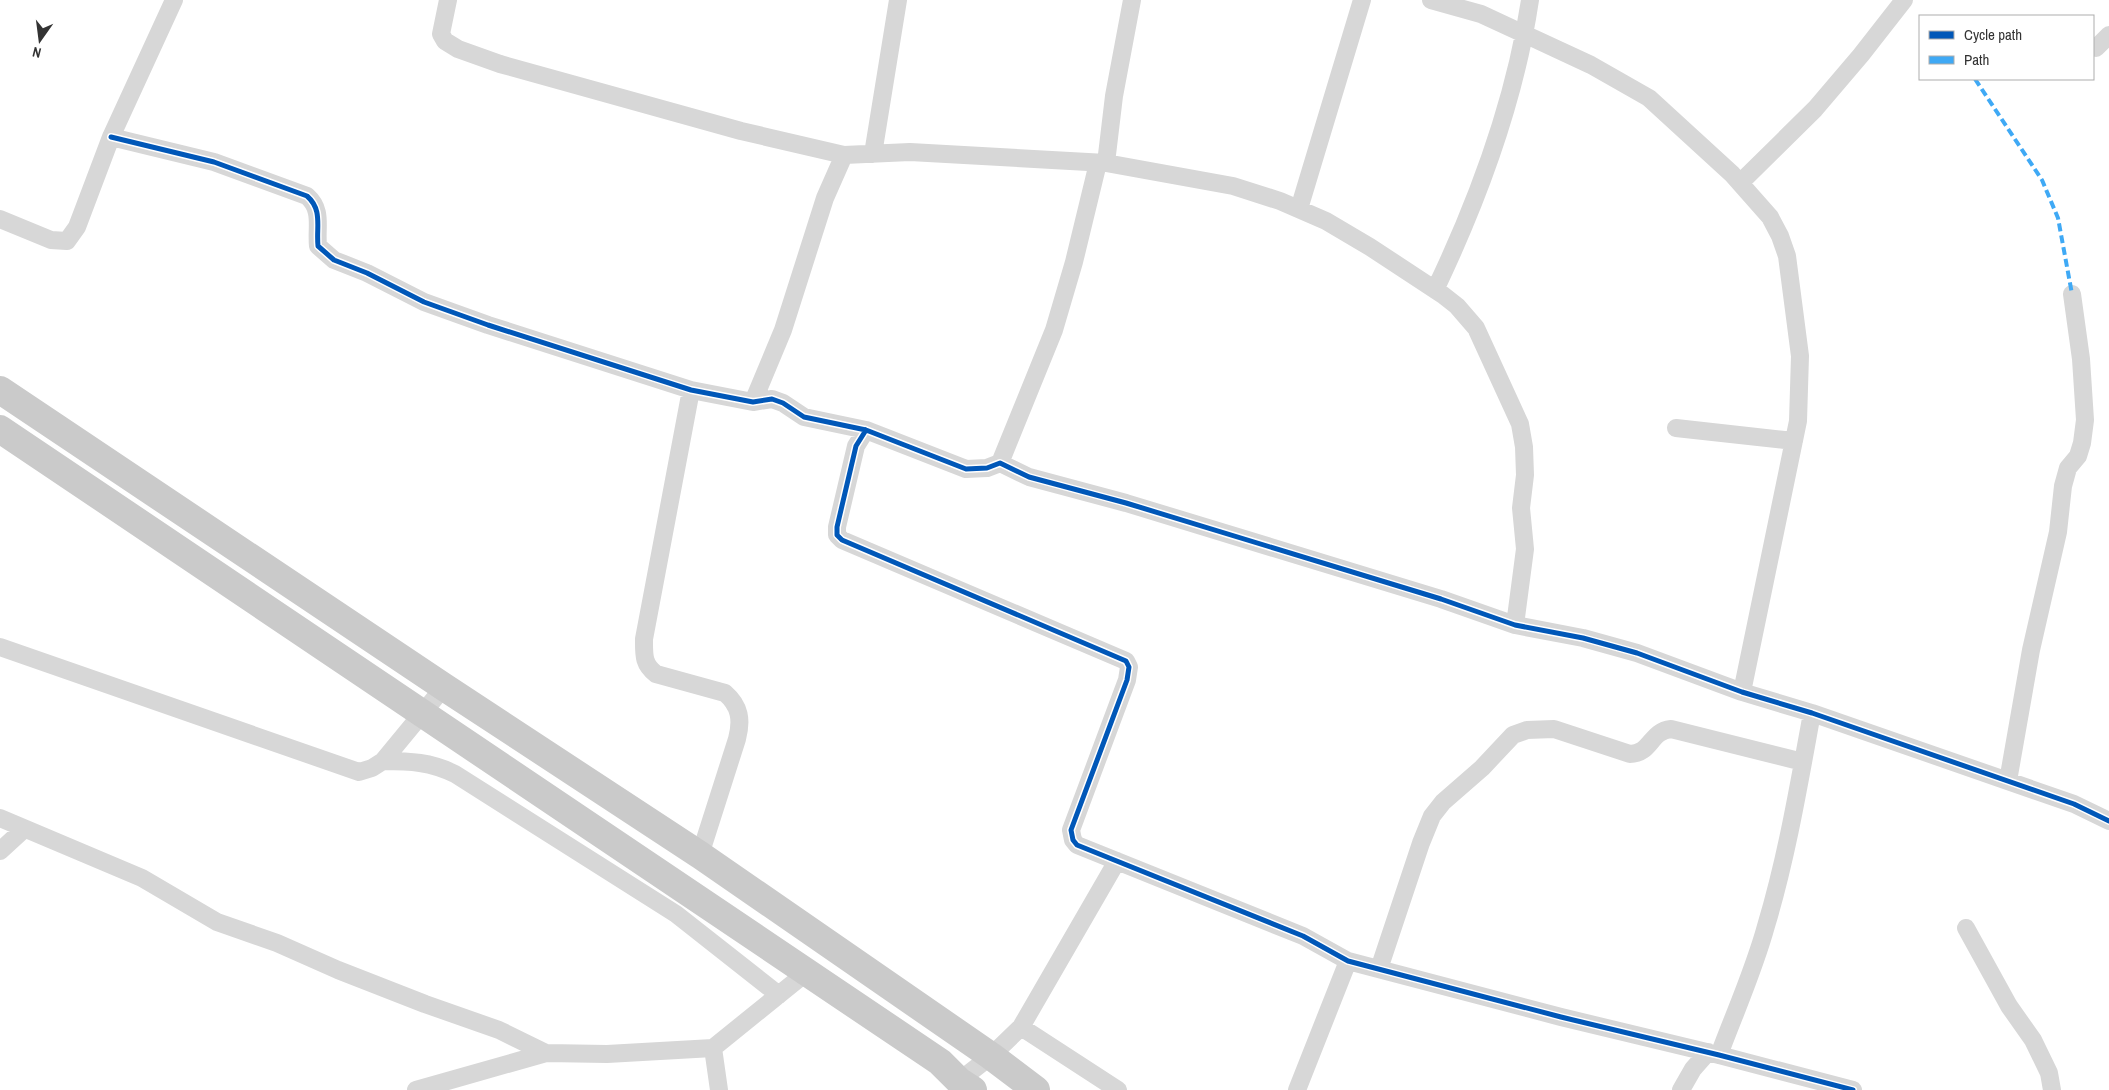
<svg xmlns="http://www.w3.org/2000/svg" width="2109" height="1090" viewBox="0 0 2109 1090" font-family="'Archivo Narrow',sans-serif">
  <style>
    .lines { fill: none; stroke-linecap: round; stroke-linejoin: round }
    .street { stroke: #d7d7d7; stroke-width: 18 }
    .primary { stroke: #cacaca; stroke-width: 28 }
    .quiet { stroke: #3fa9f5; stroke-width: 4; stroke-dasharray: 8 4; stroke-linecap: butt }
    .cycleway-casing { stroke: #fff; stroke-width: 8 }
    .cycleway { stroke: #0057b8; stroke-width: 5 }
  </style>
  <rect width="100%" height="100%" fill="#fff"/>
  <g class="lines">
    <path class="street" d="M448 0 441 34 445 41 458 49 500 64 741 131 844 155
      M1431 0 1481 14 1591 65 1649 98 1732 174 1770 217 1780 236 1787 256 1800 356 1798 421 1742 692
      M2096 48 2109 35
      M111 137 214 162 307 196C323 210 316 227 318 246L334 260 367 273 424 302 488 325 691 390 753 402 772 399 783 403 804 417 866 430 966 469 987 468 1000 463 1029 477 1126 503 1441 599 1515 625 1583 638 1637 653 1742 692 1812 713 2074 804 2109 821
      M873 154 898 0
      M1106 163 1114 96 1132 0
      M1740 183 1815 109 1861 55 1904 0
      M1299 209 1362 0
      M0 219 51 240 67 241 77 227 111 137 174 0
      M1435 290C1479 198 1515 101 1530 0
      M691 390 644 639C644 655 643 664 656 674L725 693C740 706 742 720 737 739L700 855
      M753 402 783 330 825 198 844 155 910 152 1106 163 1233 186 1280 201 1326 221 1370 247 1443 295 1457 306 1476 328 1520 424 1524 447 1525 475 1521 508 1525 549 1515 625
      M1676 428 1794 441
      M866 430 856 446 837 527V535L842 540 1126 661 1129 667 1127 680 1071 830 1073 840 1077 845 1303 936 1348 961 1561 1017 1719 1055 1853 1090
      M1000 463 1054 330 1074 262 1098 163
      M0 647 359 772 372 768 383 761 444 687
      M383 761C410 761 431 762 455 774L676 914 779 995
      M2008 781 2031 650 2058 532 2063 486 2068 468 2078 456 2082 443 2085 420 2081 359 2072 294
      M0 818 142 878 217 922 277 943 338 970 425 1004 499 1030 546 1053 607 1054 713 1048 807 972
      M0 851 24 829
      M1966 928 2009 1006 2033 1040 2049 1073 2052 1090
      M1379 969 1421 843 1432 816 1443 802 1482 768 1513 735 1527 730 1554 729 1630 754C1651 754 1650 731 1671 729L1803 762
      M1021 1027 1118 1090
      M713 1048 719 1090
      M1719 1055C1735 1012 1754 970 1766 926 1787 856 1799 784 1812 713
      M959 1081 991 1056 1021 1027 1117 861
      M416 1090 546 1053
      M1297 1090 1348 961
      M1681 1090 1693 1069 1708 1052"/>
    <path class="primary" d="M0 390 444 687 700 855 991 1056 1036 1090
      M0 429 940 1062 959 1081 973 1090"/>
    <path class="quiet" d="M1975 79 2042 180 2058 218 2072 294"/>
    <g class="cycleway-casing">
      <path id="cycleway" d="M111 137 214 162 307 196C323 210 316 227 318 246L334 260 367 273 424 302 488 325 691 390 753 402 772 399 783 403 804 417 866 430 966 469 987 468 1000 463 1029 477 1126 503 1441 599 1515 625 1583 638 1637 653 1742 692 1812 713 2074 804 2109 821
        M866 430 856 446 837 527V535L842 540 1126 661 1129 667 1127 680 1071 830 1073 840 1077 845 1303 936 1348 961 1561 1017 1719 1055 1853 1090"/>
    </g>
    <use href="#cycleway" class="cycleway"/>
  </g>
  <rect x="1919" y="15" width="175" height="65" fill="#ffffff" stroke="#adadad"/>
  <rect x="1929" y="31" width="25" height="8" fill="#0057b8" stroke="#adadad"/>
  <text x="1964" y="40" font-size="15" fill="#333333">Cycle path</text>
  <rect x="1929" y="56" width="25" height="8" fill="#3fa9f5" stroke="#adadad"/>
  <text x="1964" y="65" font-size="15" fill="#333333">Path</text>
  <g transform="translate(40 40) rotate(194)" stroke="#ffffff" stroke-width="4" paint-order="stroke">
  <path d="M0-4L9 19L0 12L-9 19Z" fill="#333333"/>
  <text y="-8" font-size="14" font-weight="bold" text-anchor="middle" fill="#333333">N</text>
  </g>
</svg>
